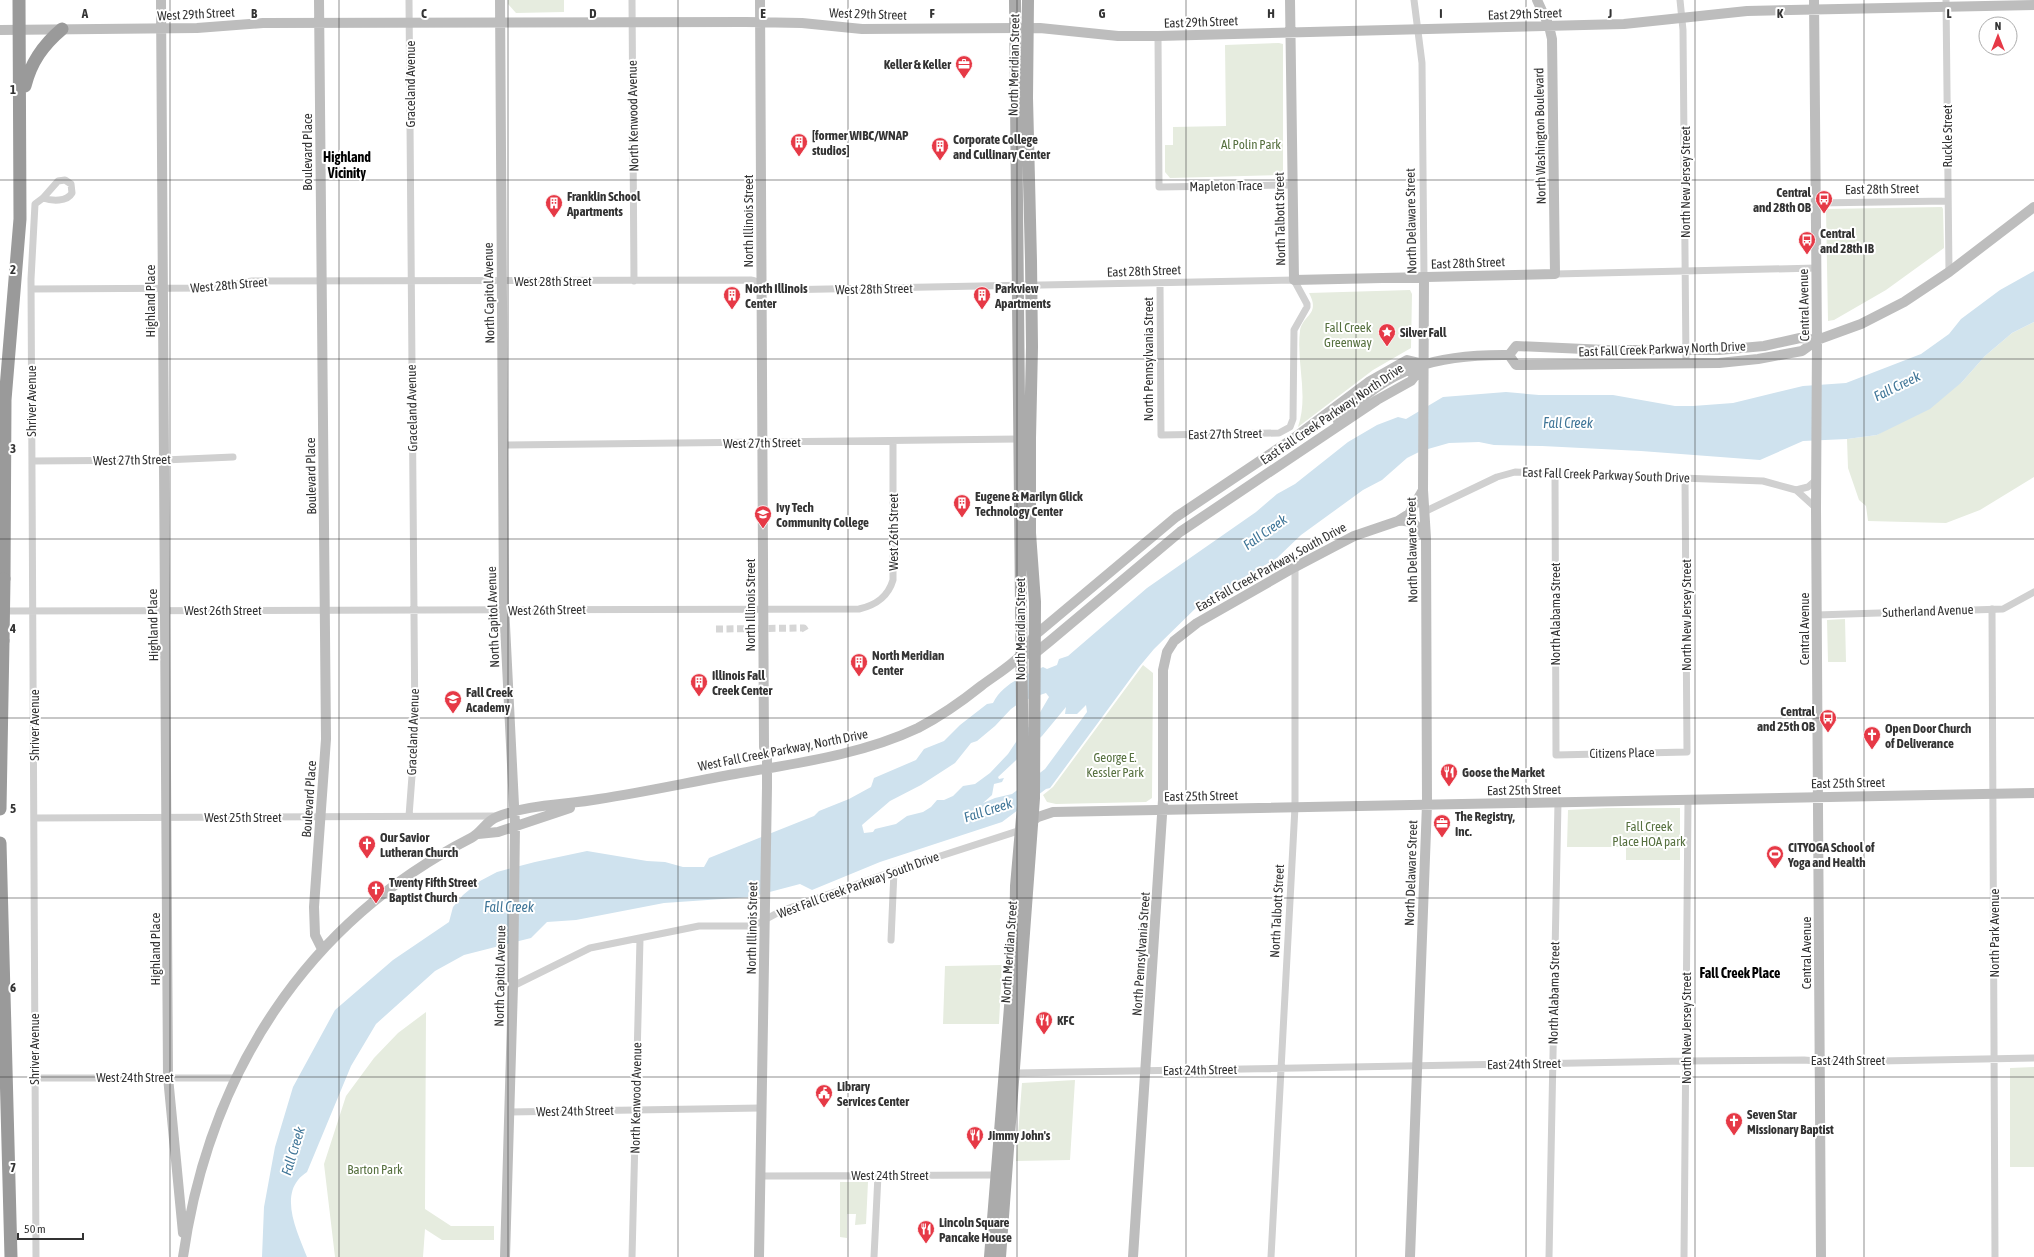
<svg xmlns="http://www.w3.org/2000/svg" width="2034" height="1257" viewBox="0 0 2034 1257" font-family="'Asap Condensed',sans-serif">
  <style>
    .green { fill: #e6ecdf }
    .water { fill: #cfe2ee; fill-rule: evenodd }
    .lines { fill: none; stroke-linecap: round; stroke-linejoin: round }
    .street-tunnel { stroke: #d6d6d6; stroke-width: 7; stroke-dasharray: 7 3.5; stroke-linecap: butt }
    .street { stroke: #d0d0d0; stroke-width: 7 }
    .secondary { stroke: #bdbdbd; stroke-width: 10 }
    .primary { stroke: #ababab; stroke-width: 12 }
    .highway { stroke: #9a9a9a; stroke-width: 13 }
    .highway-bridge { stroke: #9a9a9a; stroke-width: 13 }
    .grid { fill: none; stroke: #333; stroke-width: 1; stroke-opacity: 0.55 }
    .labels { text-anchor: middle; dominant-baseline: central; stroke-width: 4; stroke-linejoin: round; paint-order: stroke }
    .street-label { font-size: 13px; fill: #333; stroke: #fff }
    .poi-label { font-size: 13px; font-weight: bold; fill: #333; stroke: #fff; text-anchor: start }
    .park-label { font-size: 13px; fill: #56703f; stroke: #fff }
    .neighbourhood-label { font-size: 14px; font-weight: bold; fill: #000; stroke: #fff }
    .water-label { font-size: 14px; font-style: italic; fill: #3f7597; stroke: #fff }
    .grid-label { font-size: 13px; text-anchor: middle; font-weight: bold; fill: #333; stroke: #fff; stroke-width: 4; stroke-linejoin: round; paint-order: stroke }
  </style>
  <rect width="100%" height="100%" fill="#fff"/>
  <path class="green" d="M508 0H564V12L516 13 508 4Z
    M1279 43 1283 44V171L1279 175 1170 178 1165 172V145H1173V127L1226 126 1225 45Z
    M1942 207 1943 209 1944 248 1886 290 1834 320 1828 321 1826 209Z
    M1410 290 1412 294 1411 348 1373 370 1298 427C1309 395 1296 363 1300 331 1302 315 1321 315 1309 293Z
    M2034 322V477L1980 510 1946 523 1868 521 1866 506 1859 500 1848 468 1847 439 1877 435 1962 382 1985 356 2012 333Z
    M1845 619 1846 662H1828L1827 620Z
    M1143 665 1153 673 1152 798 1146 802 1056 804 1047 802 1043 795 1053 787Z
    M1607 808H1680V860H1626V847H1567L1568 810Z
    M1002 965 999 1024H943L945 966Z
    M426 1012 425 1209 451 1226H494V1240H442L425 1229 423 1257H335L324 1164 346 1096 374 1058 398 1033Z
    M2034 1067V1167H2010V1068Z
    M1075 1080 1070 1160 1016 1161 1022 1083Z
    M840 1182H868L866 1224 855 1225 856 1214H847V1238L840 1237Z"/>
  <path class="water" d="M2034 271V322L2012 333 1985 356 1962 382 1930 409 1877 435 1847 439 1803 441 1760 460 1641 451 1542 446 1494 445 1479 442 1449 443 1421 451 1407 458 1382 480 1363 490 1301 535 1277 558 1202 602 1154 649 1139 667 1050 788 1046 789 1002 822 880 862 812 890 800 884 751 897 664 903 576 920 547 922 531 938 464 955 435 971 376 1024 351 1066 307 1172C304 1174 300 1177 298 1180 281 1201 299 1236 307 1257H262L264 1207 275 1147 293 1087 335 1010 393 960 449 922 453 907 463 895 480 881 497 872 535 862 587 851 647 861 665 862 683 867H704L709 858 814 816 819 811 849 799 871 787 874 778 916 760 924 749 944 741 960 725 987 704 993 703C1003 683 1024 676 1043 667L1047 669 1057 665 1059 659 1068 656 1147 588 1256 512 1277 494 1295 484 1348 442 1377 425 1398 417 1406 419 1443 397 1506 392 1539 395H1613L1675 406H1693L1733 403 1803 386 1846 383 1921 354 1949 334 1961 319 2000 290ZM1046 693 1049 697 1035 721 1022 733 1008 754 990 773 975 784 963 786 953 796 944 800H937L931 807 923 812 907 816 896 824 875 829 873 832 864 833 862 825 890 801 921 785 955 763 971 743 977 741 995 726 1011 709 1022 701ZM1086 705 1087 712 1045 769 1012 794 995 798 983 803 992 795 994 784 1002 782 1004 778 999 779 998 777 1042 736 1066 707 1065 714H1077Z"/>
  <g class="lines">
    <path class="street-tunnel" d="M716 629 804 628 807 633"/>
    <path class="street" d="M409 0 415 736 409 816
      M632 0 634 281
      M1414 0 1422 63 1424 277
      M1680 0 1683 30 1686 364
      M1946 0 1949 272
      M1158 36 1159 187 1292 185
      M1816 203 1948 201
      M1555 274 1817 268
      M31 289 212 288 252 281 751 280C761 281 766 290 777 290L1294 280 1307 304V307L1294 330 1293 419 1290 427 1279 433 1161 435 1160 283
      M504 445 1019 439
      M32 461 164 460 233 457
      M1555 473 1556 755 1687 752 1685 478
      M1796 490 1808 487 1817 479
      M1424 512 1497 477 1515 472 1763 481 1796 490 1816 508
      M1992 609 1995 1257
      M2 611 859 609C876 605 888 597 893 580V441
      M1817 615 2003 609 2034 592
      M34 818 498 816
      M891 940 894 871
      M513 986 590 948 699 926H753L781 911 894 871 1021 830
      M1014 1073 1686 1061 1804 1060 1829 1062 2034 1058
      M34 1078H236
      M509 1112 761 1108
      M760 1176 996 1175
      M36 1257 31 279 35 204 43 198 58 181 65 180 71 184 72 193C67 202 52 201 43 198
      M632 1257 640 939
      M874 1257 878 1175
      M1271 1257 1295 807V567
      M1549 1257 1558 802
      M1684 1257 1688 800"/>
    <path class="secondary" d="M161 0 168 1077 183 1233
      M319 0 326 739 314 907 315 935 322 949
      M500 0 504 605 515 825 513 986 505 1257
      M1290 0 1294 280 1555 274 1552 39 1549 26 1537 0
      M1814 0 1817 340 1816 508 1821 1257
      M0 30 197 28 263 23 745 22 802 23 862 29 1040 28 1118 36H1158L1624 24 1747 11 2034 5
      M1509 355 1516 365 1719 363 1758 359 1802 351 1817 340 1861 324 1904 302 1949 272 2034 207
      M1509 355 1516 346 1606 350H1719L1764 346 1800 338 1817 340
      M1338 421C1389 367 1436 354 1509 355
      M1398 521C1413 519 1418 527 1426 538
      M1029 654H1034L1050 641 1180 532 1377 400 1411 381 1424 364
      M1028 824 1038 817 1053 812 2034 793
      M478 834 498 832 570 808
      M183 1257C209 1074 305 923 471 838 481 833 486 821 497 817 529 804 566 805 599 799 645 792 690 782 735 774 797 763 861 755 918 728 941 716 961 702 981 686 994 676 1010 667 1021 655 1026 649 1030 642 1034 636L1176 517 1294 438 1370 381 1407 360 1424 364
      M759 1257 767 787V753L764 747 760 0
      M1133 1257 1163 800V670L1167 652 1174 641 1197 623 1295 567 1354 536 1398 521 1409 514 1423 490
      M1410 1257 1427 804 1426 538 1423 490 1424 277"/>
    <path class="primary" d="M990 1257 1015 944 1016 886 1023 806 1015 0
      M1000 1257 1034 798 1035 602 1030 533V438L1032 347 1031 261 1027 98 1028 0"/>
    <path class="highway" d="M25 86C31 62 43 45 62 29
      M4 579 5 400 20 219 19 0
      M0 809 3 641
      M0 843 11 1257"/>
    <path class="highway-bridge" d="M3 641 4 579"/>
  </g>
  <path class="grid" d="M170 0V1257M339 0V1257M508 0V1257M678 0V1257M848 0V1257M1017 0V1257M1186 0V1257M1356 0V1257M1526 0V1257M1695 0V1257M1864 0V1257M0 180H2034M0 359H2034M0 539H2034M0 718H2034M0 898H2034M0 1077H2034"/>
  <defs>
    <g id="office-pin" transform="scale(0.9)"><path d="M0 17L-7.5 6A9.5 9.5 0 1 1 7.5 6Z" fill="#e63946" stroke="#fff"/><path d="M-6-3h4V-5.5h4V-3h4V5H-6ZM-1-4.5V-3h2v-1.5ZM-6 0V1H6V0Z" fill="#fff"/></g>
    <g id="building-pin" transform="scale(0.9)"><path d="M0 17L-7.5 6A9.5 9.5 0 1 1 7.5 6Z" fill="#e63946" stroke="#fff"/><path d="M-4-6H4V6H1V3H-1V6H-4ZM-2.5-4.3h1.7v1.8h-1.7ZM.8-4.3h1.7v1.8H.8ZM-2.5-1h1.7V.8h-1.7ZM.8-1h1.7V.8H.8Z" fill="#fff"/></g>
    <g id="bus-pin" transform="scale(0.9)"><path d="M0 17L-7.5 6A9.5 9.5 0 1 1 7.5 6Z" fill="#e63946" stroke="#fff"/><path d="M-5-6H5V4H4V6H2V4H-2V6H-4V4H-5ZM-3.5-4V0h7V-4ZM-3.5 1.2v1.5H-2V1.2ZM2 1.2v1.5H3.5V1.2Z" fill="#fff"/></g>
    <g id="sight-pin" transform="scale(0.9)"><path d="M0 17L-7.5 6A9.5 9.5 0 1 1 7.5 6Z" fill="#e63946" stroke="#fff"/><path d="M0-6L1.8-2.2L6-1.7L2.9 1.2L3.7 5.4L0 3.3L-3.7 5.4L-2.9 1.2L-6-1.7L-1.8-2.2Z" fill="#fff"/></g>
    <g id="university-pin" transform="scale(0.9)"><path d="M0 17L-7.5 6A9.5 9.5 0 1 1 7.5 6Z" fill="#e63946" stroke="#fff"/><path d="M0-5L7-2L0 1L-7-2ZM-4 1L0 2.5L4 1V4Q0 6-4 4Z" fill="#fff"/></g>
    <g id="school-pin" transform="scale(0.9)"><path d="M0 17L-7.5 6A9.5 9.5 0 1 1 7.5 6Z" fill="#e63946" stroke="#fff"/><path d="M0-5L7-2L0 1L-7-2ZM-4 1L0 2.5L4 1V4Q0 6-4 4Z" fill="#fff"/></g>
    <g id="church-pin" transform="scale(0.9)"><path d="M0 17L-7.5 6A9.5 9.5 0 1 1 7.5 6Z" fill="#e63946" stroke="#fff"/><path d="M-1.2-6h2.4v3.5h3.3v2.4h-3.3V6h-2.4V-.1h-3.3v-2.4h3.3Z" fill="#fff"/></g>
    <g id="restaurant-pin" transform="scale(0.9)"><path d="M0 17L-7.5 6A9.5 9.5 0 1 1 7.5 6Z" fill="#e63946" stroke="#fff"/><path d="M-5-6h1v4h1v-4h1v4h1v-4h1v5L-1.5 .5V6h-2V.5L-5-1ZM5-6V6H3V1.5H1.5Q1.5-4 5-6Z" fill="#fff"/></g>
    <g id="stadium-pin" transform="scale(0.9)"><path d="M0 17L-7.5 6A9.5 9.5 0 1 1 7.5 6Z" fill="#e63946" stroke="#fff"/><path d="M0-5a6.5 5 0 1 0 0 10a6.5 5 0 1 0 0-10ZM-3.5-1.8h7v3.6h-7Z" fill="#fff"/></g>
    <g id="civic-pin" transform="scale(0.9)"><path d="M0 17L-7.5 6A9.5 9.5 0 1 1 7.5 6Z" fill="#e63946" stroke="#fff"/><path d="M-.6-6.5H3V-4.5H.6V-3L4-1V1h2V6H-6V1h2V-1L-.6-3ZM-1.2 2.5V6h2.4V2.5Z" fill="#fff"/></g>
  </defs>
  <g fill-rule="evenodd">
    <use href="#office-pin" x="964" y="64"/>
    <use href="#building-pin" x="799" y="142"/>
    <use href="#building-pin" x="940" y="146"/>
    <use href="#bus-pin" x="1824" y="199"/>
    <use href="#building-pin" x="554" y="203"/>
    <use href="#bus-pin" x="1807" y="240"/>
    <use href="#building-pin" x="732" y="295"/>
    <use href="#building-pin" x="982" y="295"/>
    <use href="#sight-pin" x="1387" y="332"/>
    <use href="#building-pin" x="962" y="503"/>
    <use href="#university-pin" x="763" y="514"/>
    <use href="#building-pin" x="859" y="662"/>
    <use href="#building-pin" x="699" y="682"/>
    <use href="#school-pin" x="453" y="699"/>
    <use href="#bus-pin" x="1828" y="718"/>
    <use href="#church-pin" x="1872" y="735"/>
    <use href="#restaurant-pin" x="1449" y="772"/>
    <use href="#office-pin" x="1442" y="823"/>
    <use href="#church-pin" x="367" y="844"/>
    <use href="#stadium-pin" x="1775" y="854"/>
    <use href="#church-pin" x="376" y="889"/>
    <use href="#restaurant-pin" x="1044" y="1020"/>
    <use href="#civic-pin" x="824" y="1093"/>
    <use href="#church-pin" x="1734" y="1121"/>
    <use href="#restaurant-pin" x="975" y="1135"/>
    <use href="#restaurant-pin" x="926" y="1229"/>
  </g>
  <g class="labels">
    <g class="street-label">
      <text transform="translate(196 14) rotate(-3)">West 29th Street</text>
      <text transform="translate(868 14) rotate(2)">West 29th Street</text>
      <text transform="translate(1525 14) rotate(-2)">East 29th Street</text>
      <text transform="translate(1201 22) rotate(-2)">East 29th Street</text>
      <text transform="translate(1014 65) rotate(-89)">North Meridian Street</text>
      <text transform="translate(410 84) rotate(-90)">Graceland Avenue</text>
      <text transform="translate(633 116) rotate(-91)">North Kenwood Avenue</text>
      <text transform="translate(1540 136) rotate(-91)">North Washington Boulevard</text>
      <text transform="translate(1947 136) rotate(-90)">Ruckle Street</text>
      <text transform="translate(307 152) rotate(-90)">Boulevard Place</text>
      <text transform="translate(1685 182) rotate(-90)">North New Jersey Street</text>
      <text transform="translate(1226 186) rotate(-1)">Mapleton Trace</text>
      <text transform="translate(1882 189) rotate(-1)">East 28th Street</text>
      <text transform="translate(1280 219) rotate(-91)">North Talbott Street</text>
      <text transform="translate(748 221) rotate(-90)">North Illinois Street</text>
      <text transform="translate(1411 221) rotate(-91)">North Delaware Street</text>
      <text transform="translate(1468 263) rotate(-2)">East 28th Street</text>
      <text transform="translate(1144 271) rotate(-2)">East 28th Street</text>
      <text x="553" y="281">West 28th Street</text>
      <text transform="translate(229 285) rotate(-5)">West 28th Street</text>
      <text transform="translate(874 289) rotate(-1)">West 28th Street</text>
      <text transform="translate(489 293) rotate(-91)">North Capitol Avenue</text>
      <text transform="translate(150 301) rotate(-90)">Highland Place</text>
      <text transform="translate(1804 305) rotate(-91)">Central Avenue</text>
      <text transform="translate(1662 349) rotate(-2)">East Fall Creek Parkway North Drive</text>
      <text transform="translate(1148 359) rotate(-90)">North Pennsylvania Street</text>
      <text transform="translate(31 401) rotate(-90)">Shriver Avenue</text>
      <text transform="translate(412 408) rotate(-91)">Graceland Avenue</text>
      <text transform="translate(1332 414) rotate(-34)">East Fall Creek Parkway, North Drive</text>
      <text transform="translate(1225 434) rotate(-1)">East 27th Street</text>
      <text transform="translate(762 443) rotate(-1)">West 27th Street</text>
      <text transform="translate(132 460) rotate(-1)">West 27th Street</text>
      <text transform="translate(1606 475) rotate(2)">East Fall Creek Parkway South Drive</text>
      <text transform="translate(311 476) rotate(-91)">Boulevard Place</text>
      <text transform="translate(893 532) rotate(-90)">West 26th Street</text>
      <text transform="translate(1412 550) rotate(-91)">North Delaware Street</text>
      <text transform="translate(1271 567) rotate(-29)">East Fall Creek Parkway, South Drive</text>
      <text transform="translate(750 605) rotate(-90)">North Illinois Street</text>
      <text x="223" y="610">West 26th Street</text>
      <text transform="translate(547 610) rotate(-1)">West 26th Street</text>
      <text transform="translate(1928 611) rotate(-2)">Sutherland Avenue</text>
      <text transform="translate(1555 614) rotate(-90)">North Alabama Street</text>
      <text transform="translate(1686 615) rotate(-90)">North New Jersey Street</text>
      <text transform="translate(493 617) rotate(-92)">North Capitol Avenue</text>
      <text transform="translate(153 625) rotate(-91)">Highland Place</text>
      <text transform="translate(1020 629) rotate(-90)">North Meridian Street</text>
      <text transform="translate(1804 629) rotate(-90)">Central Avenue</text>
      <text transform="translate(34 725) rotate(-90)">Shriver Avenue</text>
      <text transform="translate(413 732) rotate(-88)">Graceland Avenue</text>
      <text transform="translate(783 750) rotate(-11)">West Fall Creek Parkway, North Drive</text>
      <text transform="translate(1622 753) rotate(-1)">Citizens Place</text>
      <text transform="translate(1848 783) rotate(-1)">East 25th Street</text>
      <text transform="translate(1524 790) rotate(-1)">East 25th Street</text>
      <text transform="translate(1201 796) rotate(-1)">East 25th Street</text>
      <text transform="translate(309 799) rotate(-86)">Boulevard Place</text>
      <text x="243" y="817">West 25th Street</text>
      <text transform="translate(1411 873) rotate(-88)">North Delaware Street</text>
      <text transform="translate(858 885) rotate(-20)">West Fall Creek Parkway South Drive</text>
      <text transform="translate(1277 911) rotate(-87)">North Talbott Street</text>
      <text transform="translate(752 928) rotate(-89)">North Illinois Street</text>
      <text transform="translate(1994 933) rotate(-90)">North Park Avenue</text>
      <text transform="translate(155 949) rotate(-90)">Highland Place</text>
      <text transform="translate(1009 952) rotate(-86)">North Meridian Street</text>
      <text transform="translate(1806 953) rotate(-90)">Central Avenue</text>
      <text transform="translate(1141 954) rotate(-86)">North Pennsylvania Street</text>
      <text transform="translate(500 976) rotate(-89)">North Capitol Avenue</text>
      <text transform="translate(1554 993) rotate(-89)">North Alabama Street</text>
      <text transform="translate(1686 1028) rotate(-90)">North New Jersey Street</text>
      <text transform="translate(34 1049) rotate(-90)">Shriver Avenue</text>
      <text x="1848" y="1060">East 24th Street</text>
      <text transform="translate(1524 1064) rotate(-1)">East 24th Street</text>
      <text transform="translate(1200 1070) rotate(-1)">East 24th Street</text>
      <text x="135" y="1077">West 24th Street</text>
      <text transform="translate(636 1098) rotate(-89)">North Kenwood Avenue</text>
      <text transform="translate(575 1111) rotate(-1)">West 24th Street</text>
      <text x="890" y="1175">West 24th Street</text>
    </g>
    <g class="poi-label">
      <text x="951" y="64" text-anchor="end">Keller &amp; Keller</text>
      <text x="812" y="135">[former WIBC/WNAP<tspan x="812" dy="15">studios]</tspan></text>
      <text x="953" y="139">Corporate College<tspan x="953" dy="15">and Cullinary Center</tspan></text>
      <text x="1811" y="192" text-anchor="end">Central<tspan x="1811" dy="15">and 28th OB</tspan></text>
      <text x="567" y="196">Franklin School<tspan x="567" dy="15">Apartments</tspan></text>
      <text x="1820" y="233">Central<tspan x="1820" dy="15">and 28th IB</tspan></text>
      <text x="745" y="288">North Illinois<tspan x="745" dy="15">Center</tspan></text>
      <text x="995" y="288">Parkview<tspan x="995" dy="15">Apartments</tspan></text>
      <text x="1400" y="332">Silver Fall</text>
      <text x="975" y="496">Eugene &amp; Marilyn Glick<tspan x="975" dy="15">Technology Center</tspan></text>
      <text x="776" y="507">Ivy Tech<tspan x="776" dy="15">Community College</tspan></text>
      <text x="872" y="655">North Meridian<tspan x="872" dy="15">Center</tspan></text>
      <text x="712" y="675">Illinois Fall<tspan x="712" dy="15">Creek Center</tspan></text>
      <text x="466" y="692">Fall Creek<tspan x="466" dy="15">Academy</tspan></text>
      <text x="1815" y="711" text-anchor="end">Central<tspan x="1815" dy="15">and 25th OB</tspan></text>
      <text x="1885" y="728">Open Door Church<tspan x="1885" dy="15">of Deliverance</tspan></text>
      <text x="1462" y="772">Goose the Market</text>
      <text x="1455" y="816">The Registry,<tspan x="1455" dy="15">Inc.</tspan></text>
      <text x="380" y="837">Our Savior<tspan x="380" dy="15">Lutheran Church</tspan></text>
      <text x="1788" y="847">CITYOGA School of<tspan x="1788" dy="15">Yoga and Health</tspan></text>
      <text x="389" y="882">Twenty Fifth Street<tspan x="389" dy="15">Baptist Church</tspan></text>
      <text x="1057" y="1020">KFC</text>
      <text x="837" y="1086">Library<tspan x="837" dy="15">Services Center</tspan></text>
      <text x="1747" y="1114">Seven Star<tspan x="1747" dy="15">Missionary Baptist</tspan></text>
      <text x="988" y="1135">Jimmy John's</text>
      <text x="939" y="1222">Lincoln Square<tspan x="939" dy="15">Pancake House</tspan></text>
    </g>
    <g class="park-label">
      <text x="1251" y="144">Al Polin Park</text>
      <text x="1348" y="327">Fall Creek<tspan x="1348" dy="15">Greenway</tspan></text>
      <text x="1115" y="757">George E.<tspan x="1115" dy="15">Kessler Park</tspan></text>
      <text x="1649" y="826">Fall Creek<tspan x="1649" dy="15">Place HOA park</tspan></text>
      <text x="375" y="1169">Barton Park</text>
    </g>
    <g class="neighbourhood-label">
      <text x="347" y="157">Highland<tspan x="347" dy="16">Vicinity</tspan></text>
      <text x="1740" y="973">Fall Creek Place</text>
    </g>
    <g class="water-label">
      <text transform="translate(1897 386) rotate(-26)">Fall Creek</text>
      <text x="1568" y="423">Fall Creek</text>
      <text transform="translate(1265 532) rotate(-35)">Fall Creek</text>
      <text transform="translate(988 810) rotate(-18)">Fall Creek</text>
      <text x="509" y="907">Fall Creek</text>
      <text transform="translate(293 1151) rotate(-73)">Fall Creek</text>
    </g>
  </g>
  <g class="grid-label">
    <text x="85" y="18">A</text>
    <text x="254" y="18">B</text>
    <text x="424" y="18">C</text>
    <text x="593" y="18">D</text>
    <text x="763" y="18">E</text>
    <text x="932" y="18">F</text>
    <text x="1102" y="18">G</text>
    <text x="1271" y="18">H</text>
    <text x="1441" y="18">I</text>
    <text x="1610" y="18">J</text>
    <text x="1780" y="18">K</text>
    <text x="1949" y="18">L</text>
    <text x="13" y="94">1</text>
    <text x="13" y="274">2</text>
    <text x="13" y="453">3</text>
    <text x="13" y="633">4</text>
    <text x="13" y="813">5</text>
    <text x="13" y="992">6</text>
    <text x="13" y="1172">7</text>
  </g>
  <g transform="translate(1998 36)"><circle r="19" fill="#ffffff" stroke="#adadad"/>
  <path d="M0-3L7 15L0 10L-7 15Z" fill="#e63946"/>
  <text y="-6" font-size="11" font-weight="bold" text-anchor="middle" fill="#333333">N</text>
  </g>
  <path d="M18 1233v6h65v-6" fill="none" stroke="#333333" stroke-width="2"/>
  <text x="24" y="1233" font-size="12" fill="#333333" stroke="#ffffff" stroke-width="3" paint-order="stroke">50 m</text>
</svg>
